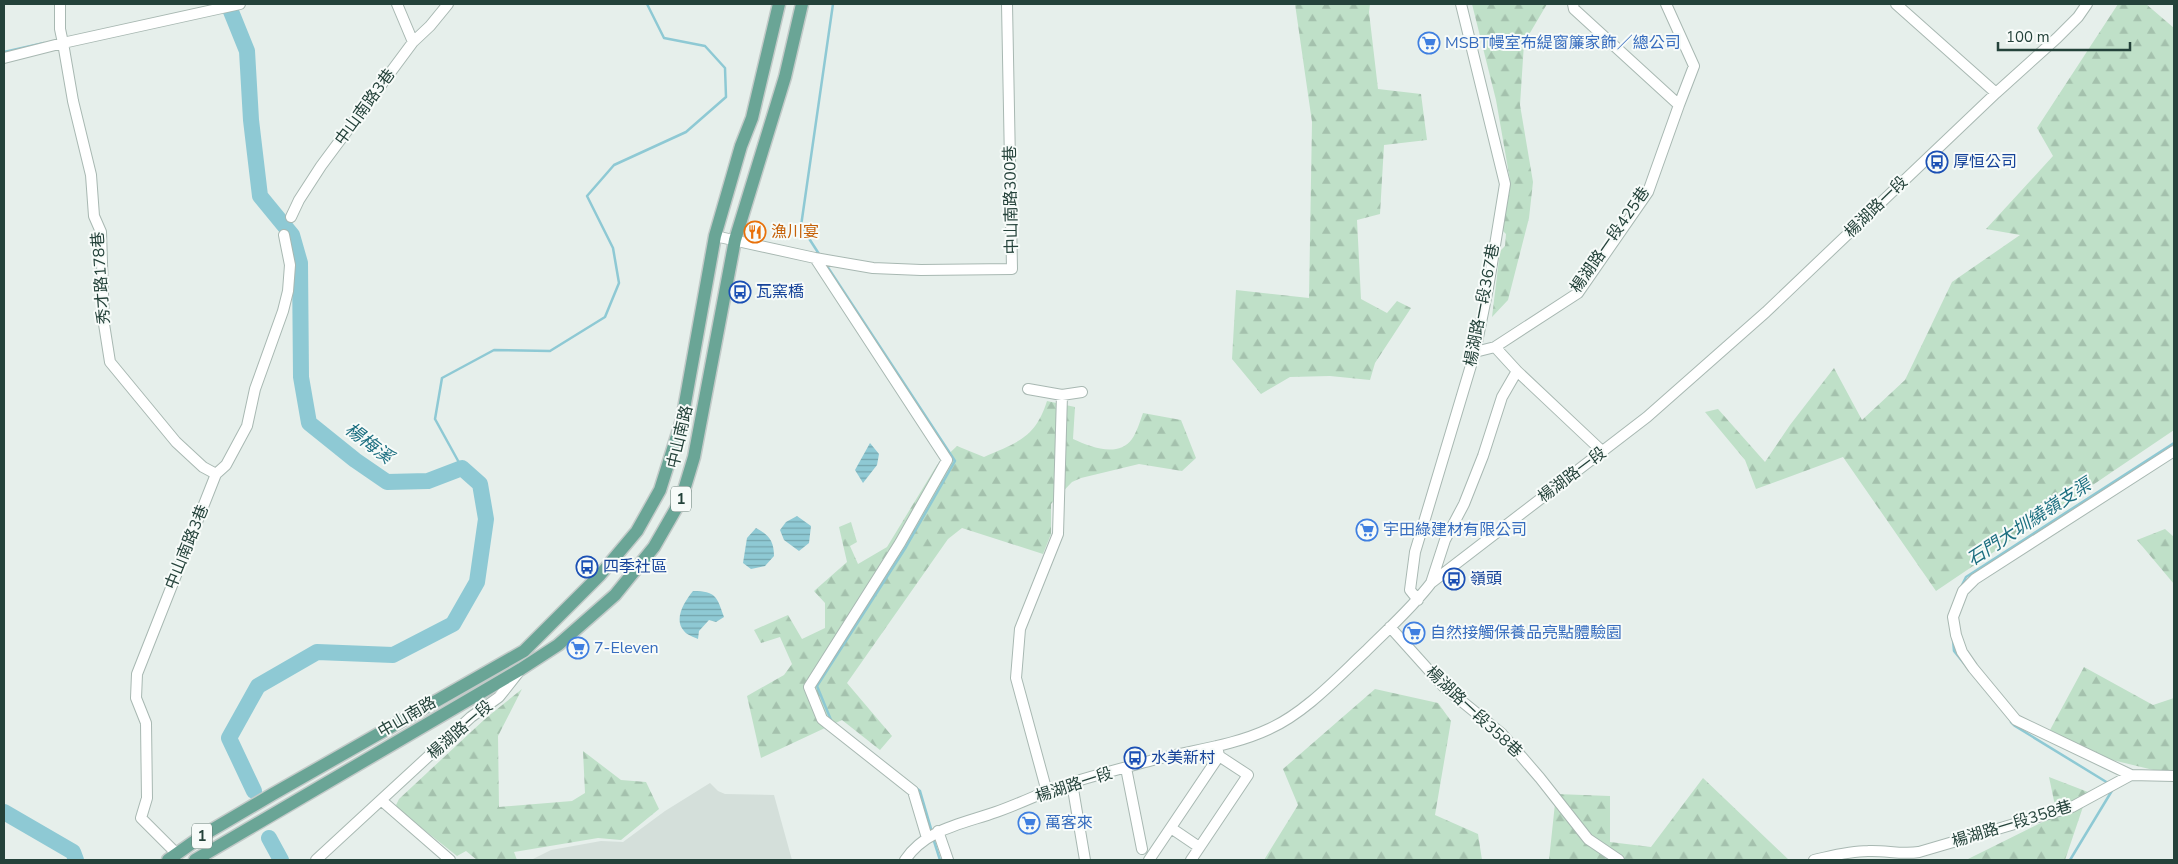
<svg xmlns="http://www.w3.org/2000/svg" width="2178" height="864" viewBox="0 0 2178 864" font-family="'Nunito Sans','Noto Sans TC',sans-serif">
  <style>
    .built { fill: #d4dfda }
    .forest { fill: url(#forest-firs) }
    .water { fill: url(#water-rules) }
    .lines { fill: none; stroke-linecap: round; stroke-linejoin: round }
    .stream { stroke: #8ec9d4; stroke-width: 2.5 }
    .river { stroke: #8ec9d4; stroke-width: 16 }
    .minor-casing { stroke: #a8b8b2; stroke-width: 12 }
    .major-casing { stroke: #c2cac8; stroke-width: 15 }
    .minor { stroke: #fff; stroke-width: 10 }
    .major { stroke: #6aa596; stroke-width: 12 }
    .labels { text-anchor: middle; dominant-baseline: central; stroke-width: 4; stroke-linejoin: round; paint-order: stroke }
    .shield { fill: #f7fbf9; stroke: #637a73; stroke-width: 1 }
    .shield-label { font-size: 15px; font-weight: bold; fill: #24423a }
    .shop-label { font-size: 16px; fill: #366cbe; stroke: #f7fbf9; text-anchor: start }
    .street-label { font-size: 16px; fill: #24423a; stroke: #f7fbf9 }
    .transit-label { font-size: 16px; fill: #164399; stroke: #f7fbf9; text-anchor: start }
    .food-label { font-size: 16px; fill: #c56008; stroke: #f7fbf9; text-anchor: start }
    .water-label { font-size: 18px; font-style: italic; fill: #1c6f80; stroke: #f7fbf9 }
  </style>
  <defs>
    <pattern id="forest-firs" width="22" height="20" patternUnits="userSpaceOnUse" patternTransform="scale(1.25)"><rect width="22" height="20" fill="#bfe0c8"/><path d="M5 1l3.5 6h-7zM16 11l3.5 6h-7z" fill="#a4c1ad"/></pattern>
    <pattern id="water-rules" width="6" height="5" patternUnits="userSpaceOnUse" patternTransform="scale(1.25)"><rect width="6" height="5" fill="#8ec9d4"/><path d="M0 2.5h6" fill="none" stroke="#74a5ad"/></pattern>
  </defs>
  <rect width="100%" height="100%" fill="#e6efeb"/>
  <path class="built" d="M710 783 718 791 725 794 774 795 792 860H531L551 850 601 841 623 842 665 811Z"/>
  <path class="forest" d="M1295 4H1370L1369 12 1378 89 1421 94 1427 140 1384 145 1380 214 1357 220 1361 299 1387 313 1397 301 1411 308 1375 363 1370 380 1330 376 1290 377 1261 394 1232 359 1236 290 1309 298 1312 122Z
    M1472 4H1547L1524 43 1520 105 1533 182 1529 218 1508 300 1492 317 1500 251 1505 246 1506 234 1503 231 1510 180 1496 100Z
    M2118 4H2146L2174 28V430L1936 591 1843 457 1756 489 1745 460 1705 412 1718 409 1765 462 1790 425 1834 368 1862 420 1905 380 1952 282 2020 235 1986 229 2053 156 2037 128Z
    M1047 401 1075 407 1073 439C1091 447 1118 458 1132 439 1137 432 1140 421 1143 413L1181 420 1196 458 1182 471 1139 464 1081 478 1072 482 1051 504V534L1043 554 962 528 948 539 847 683 892 736 880 750 842 720 761 758 747 696 784 675 792 664 780 637 761 643 754 630 788 615 802 639 825 628V603L814 591 847 562 839 527 851 522 857 542 850 546 858 564 887 547 937 465 957 446 984 457C1017 442 1035 439 1047 401Z
    M2165 529 2174 537V584L2137 540Z
    M2084 667 2153 705 2174 698V775L2100 757 2050 730Z
    M522 689 498 736 499 807 572 801 585 793 583 751 621 780 646 782 659 809 621 840 598 838 514 852 517 860H477L466 851 457 856 399 810 396 805 399 799 486 718Z
    M1375 689 1438 703 1451 721 1435 815 1478 834 1482 860H1264L1298 805 1283 769Z
    M2049 777 2088 792 2065 860H1966L2057 815Z
    M1703 778 1789 860H1549L1556 794 1610 796V842L1651 847Z"/>
  <path class="water" d="M870 443 879 454 877 465 863 483 855 470Z
    M797 516 811 526 809 543 799 551 784 540 780 530 786 522Z
    M756 528C769 535 774 541 774 556L765 566 751 569 743 563 747 538Z
    M693 591C716 591 717 597 724 617L716 622 709 620 699 631 698 639C694 637 687 635 684 631 673 619 685 601 693 591Z"/>
  <g class="lines">
    <path class="stream" d="M4 52 44 43
      M819 254 801 226 833 4
      M825 263 955 461 906 547 817 686 831 720
      M462 468 435 419 442 378 494 350 550 351 605 317 619 283 613 248 587 196 614 165 686 132 726 97 725 68 705 46 664 38 647 4
      M1961 587 1966 577 2174 443
      M1953 640 1954 651 1967 667
      M2011 722 2015 726 2108 783
      M915 787 920 791 932 832
      M933 838 940 860
      M2070 860 2113 789"/>
    <path class="river" d="M228 4 247 51 251 120 260 196 292 235 300 263 301 377 309 423 355 460 387 482 428 481 462 468 480 484 486 519 477 582 453 624 393 655 317 652 258 686 229 738 254 791
      M4 812 73 852 76 860
      M269 838 281 860"/>
    <g class="minor-casing">
      <path id="minor" d="M60 4V29L63 43 240 4
        M397 4 413 42
        M1666 4 1694 66 1679 105
        M1896 4 1996 93
        M4 58 63 43 73 101 91 175 94 216 101 232 104 324 110 362 176 442 203 467 216 474
        M291 217 299 200 321 166 413 42 430 26 448 4
        M715 236 815 258 947 460 900 543 809 687 822 719 913 791 927 838
        M815 258 873 268 921 270 1012 269 1007 4
        M1495 347 1517 371 1603 452
        M1475 352 1495 347 1578 293 1648 192 1679 105 1574 9 1573 4
        M1028 389 1062 395 1082 392
        M1431 583 1445 540 1464 504 1483 456 1502 397 1517 371
        M1418 600 1410 590 1415 552 1475 352 1488 288 1505 184 1461 4
        M1390 627 1443 686 1502 734 1540 778 1588 839 1619 860
        M1126 768 1142 849
        M2131 775 2016 720 1973 668 1962 652 1956 635 1953 617 1963 591 1975 579 2174 451
        M1072 783 1085 860
        M1047 792 1016 678 1020 629 1058 534 1062 395
        M381 800 471 717 499 697 518 673
        M1171 828 1199 847
        M938 831 948 860
        M177 854 141 818 147 798 146 723 136 698 137 674 216 474 226 465 247 426 255 389 283 311 288 291 290 265 284 235
        M316 860 381 800 450 860
        M905 860C926 829 962 824 996 812 1016 805 1035 796 1055 788 1087 777 1120 769 1153 760 1192 750 1233 746 1269 729 1305 713 1338 677 1366 651 1388 629 1412 608 1431 583L1647 417 1766 312 1996 93 2057 38 2078 17 2087 4
        M1149 860 1219 756
        M1191 860 1248 775 1219 756 1217 746
        M1814 860C1832 856 1849 851 1868 851 1886 850 1901 855 1919 852L2072 807 2131 775 2174 776"/>
    </g>
    <g class="major-casing">
      <path id="major" d="M168 860 205 834 273 794 524 651 600 575 637 531 660 490 682 420 715 236 741 146 752 118 779 4
        M195 860 521 669 558 645 615 595 654 547 681 500 694 457 735 240 785 77 802 4"/>
    </g>
    <use href="#minor" class="minor"/>
    <use href="#major" class="major"/>
  </g>
  <defs>
    <g id="supermarket-ring" transform="scale(1.125)"><circle r="9.5" fill="#f7fbf9" stroke="#3f7fe0" stroke-width="1.5"/><path d="M-6-5.5h2.5l.6 2H6L4.5 2H-2.5L-4.4-4H-6ZM-1.5 3.2a1.3 1.3 0 1 0 .1 0ZM3 3.2a1.3 1.3 0 1 0 .1 0Z" fill="#3f7fe0"/></g>
    <g id="bus-ring" transform="scale(1.125)"><circle r="9.5" fill="#f7fbf9" stroke="#1a4fb4" stroke-width="1.5"/><path d="M-5-6H5V4H4V6H2V4H-2V6H-4V4H-5ZM-3.5-4V0h7V-4ZM-3.5 1.2v1.5H-2V1.2ZM2 1.2v1.5H3.5V1.2Z" fill="#1a4fb4"/></g>
    <g id="restaurant-ring" transform="scale(1.125)"><circle r="9.5" fill="#f7fbf9" stroke="#e8710a" stroke-width="1.5"/><path d="M-5-6h1v4h1v-4h1v4h1v-4h1v5L-1.5 .5V6h-2V.5L-5-1ZM5-6V6H3V1.5H1.5Q1.5-4 5-6Z" fill="#e8710a"/></g>
  </defs>
  <g fill-rule="evenodd">
    <use href="#supermarket-ring" x="1429" y="43"/>
    <use href="#bus-ring" x="1937" y="162"/>
    <use href="#restaurant-ring" x="755" y="232"/>
    <use href="#bus-ring" x="740" y="292"/>
    <use href="#supermarket-ring" x="1367" y="530"/>
    <use href="#bus-ring" x="587" y="567"/>
    <use href="#bus-ring" x="1454" y="579"/>
    <use href="#supermarket-ring" x="1414" y="633"/>
    <use href="#supermarket-ring" x="578" y="648"/>
    <use href="#bus-ring" x="1135" y="758"/>
    <use href="#supermarket-ring" x="1029" y="823"/>
  </g>
  <g class="labels">
    <g class="shield">
      <rect x="671" y="486.5" width="20" height="25" rx="4"/>
      <rect x="192" y="823.5" width="20" height="25" rx="4"/>
    </g>
    <g class="shield-label">
      <text x="681" y="499">1</text>
      <text x="202" y="836">1</text>
    </g>
    <g class="shop-label">
      <text x="1445" y="43">MSBT幔室布緹窗簾家飾／總公司</text>
      <text x="1383" y="530">宇田綠建材有限公司</text>
      <text x="1430" y="633">自然接觸保養品亮點體驗園</text>
      <text x="594" y="648">7-Eleven</text>
      <text x="1045" y="823">萬客來</text>
    </g>
    <g class="street-label">
      <text transform="translate(365 107) rotate(-54)">中山南路3巷</text>
      <text transform="translate(1011 200) rotate(-91)">中山南路300巷</text>
      <text transform="translate(1876 207) rotate(-44)">楊湖路一段</text>
      <text transform="translate(1610 240) rotate(-55)">楊湖路一段425巷</text>
      <text transform="translate(101 278) rotate(-94)">秀才路178巷</text>
      <text transform="translate(1482 305) rotate(-79)">楊湖路一段367巷</text>
      <text transform="translate(680 437) rotate(-77)">中山南路</text>
      <text transform="translate(1572 475) rotate(-37)">楊湖路一段</text>
      <text transform="translate(187 547) rotate(-68)">中山南路3巷</text>
      <text transform="translate(1474 712) rotate(43)">楊湖路一段358巷</text>
      <text transform="translate(407 717) rotate(-30)">中山南路</text>
      <text transform="translate(460 730) rotate(-41)">楊湖路一段</text>
      <text transform="translate(1074 785) rotate(-18)">楊湖路一段</text>
      <text transform="translate(2012 824) rotate(-17)">楊湖路一段358巷</text>
    </g>
    <g class="transit-label">
      <text x="1953" y="162">厚恒公司</text>
      <text x="756" y="292">瓦窯橋</text>
      <text x="603" y="567">四季社區</text>
      <text x="1470" y="579">嶺頭</text>
      <text x="1151" y="758">水美新村</text>
    </g>
    <g class="food-label">
      <text x="771" y="232">漁川宴</text>
    </g>
    <g class="water-label">
      <text transform="translate(369 443) rotate(37)">楊梅溪</text>
      <text transform="translate(2029 522) rotate(-33)">石門大圳繞嶺支渠</text>
    </g>
  </g>
  <rect width="2178" height="864" fill="none" stroke="#24423a" stroke-width="10"/>
  <path d="M1998 42v8h132v-8" fill="none" stroke="#24423a" stroke-width="2.5"/>
  <text x="2006" y="42" font-size="15" fill="#24423a" stroke="#f7fbf9" stroke-width="4" paint-order="stroke">100 m</text>
</svg>
